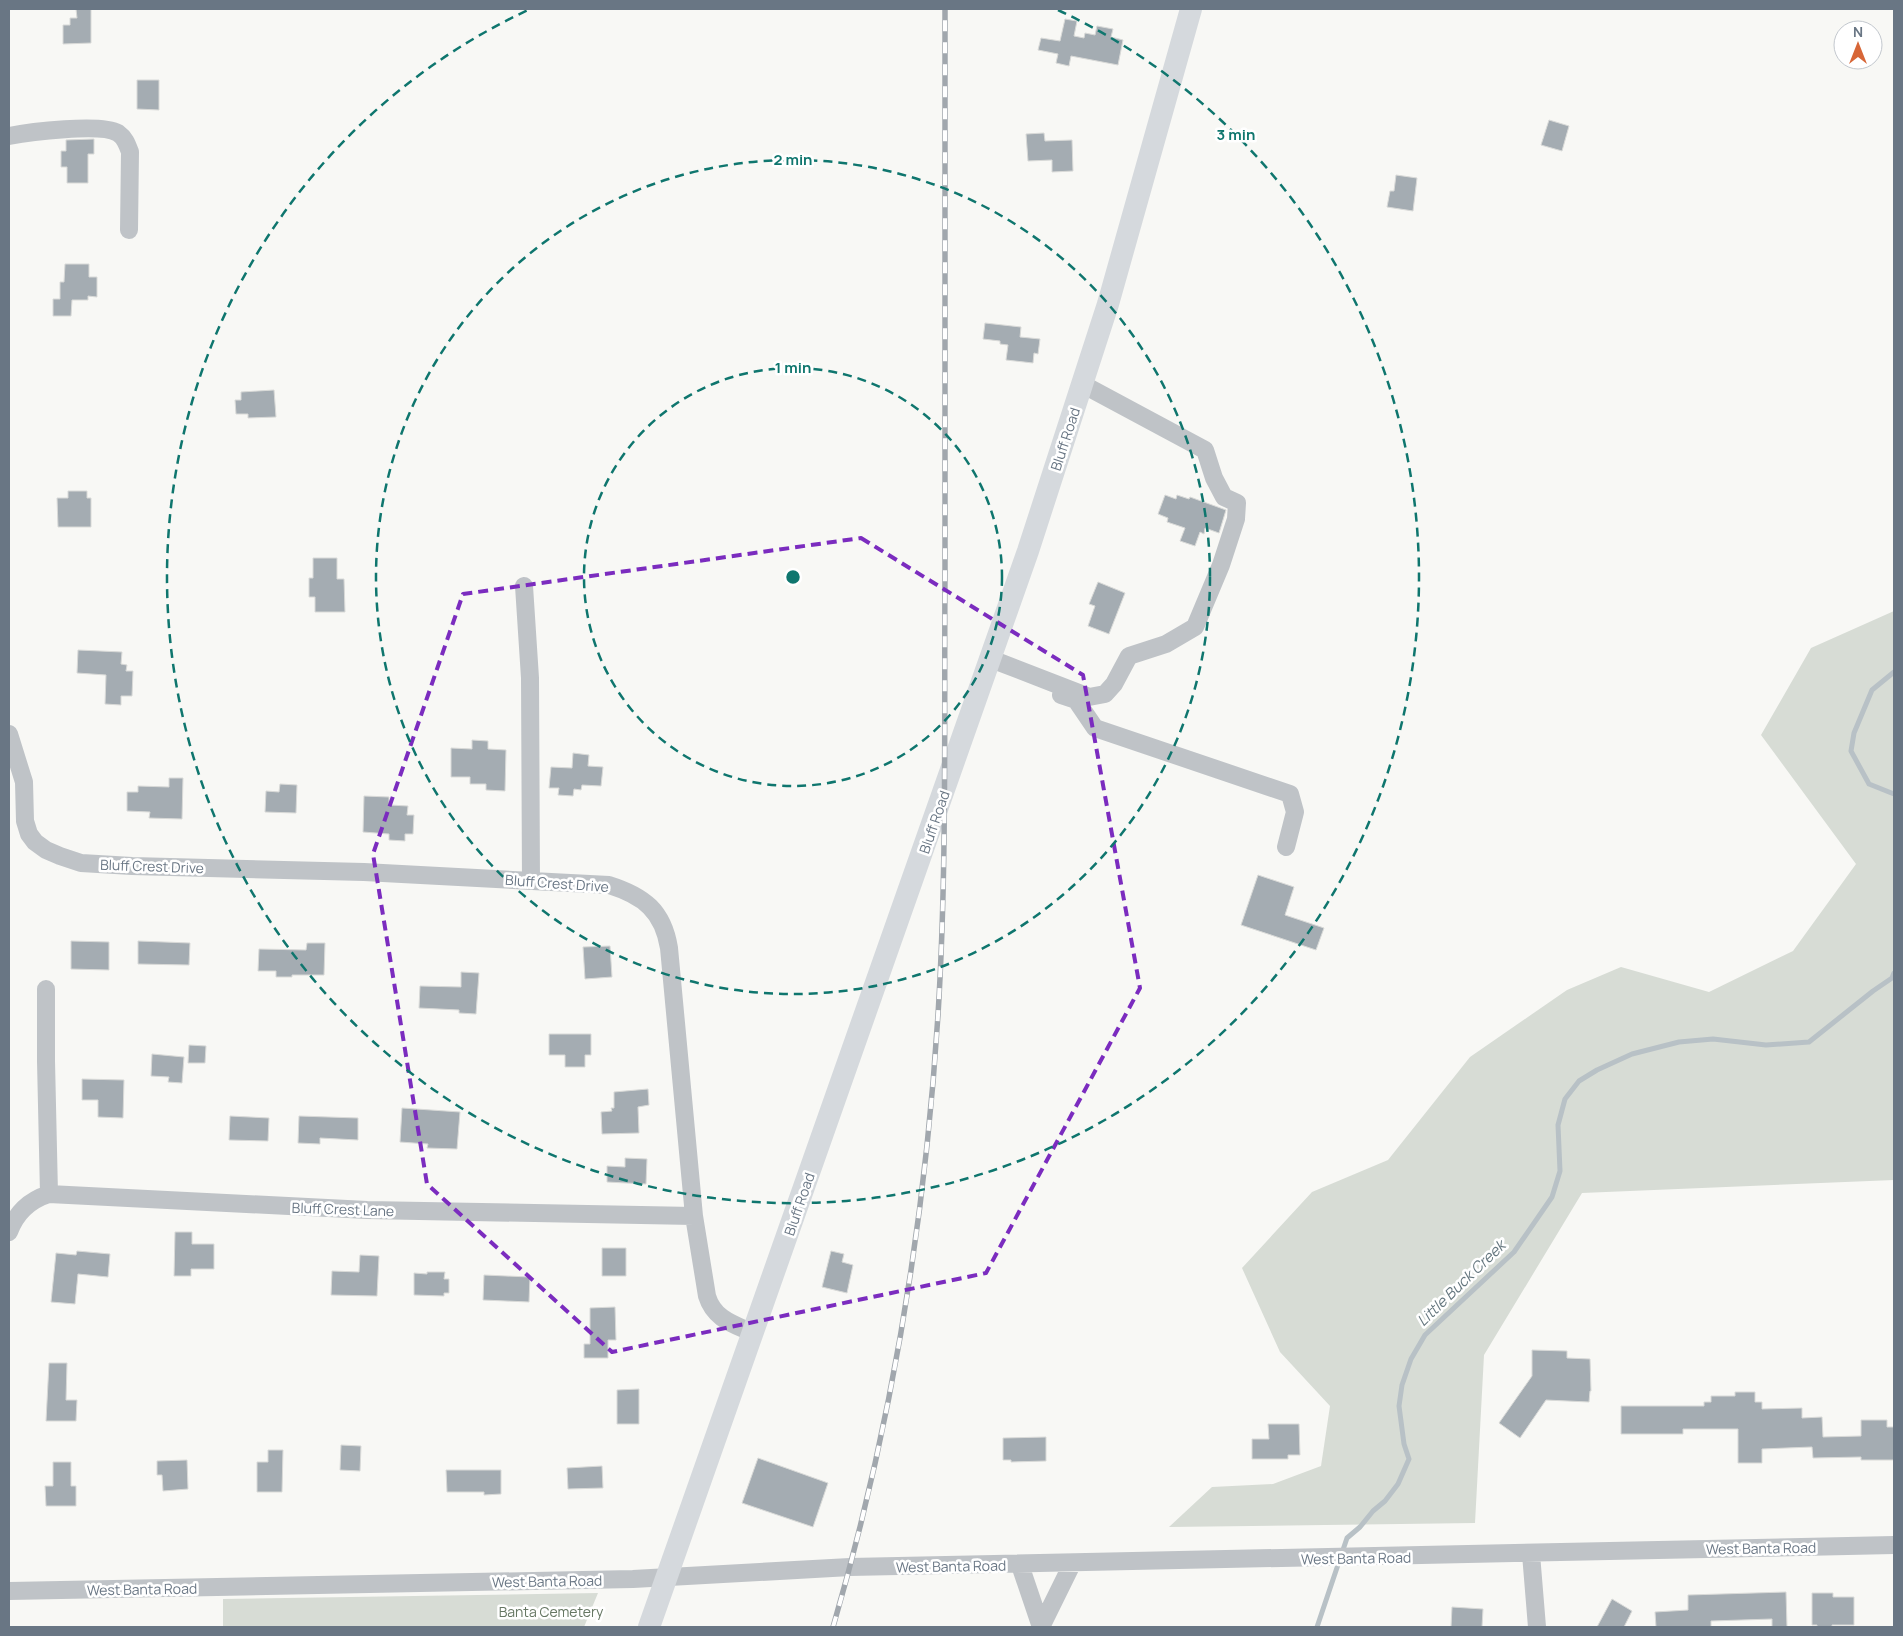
<svg xmlns="http://www.w3.org/2000/svg" width="1903" height="1636" viewBox="0 0 1903 1636" font-family="Manrope,sans-serif">
  <style>
    .green { fill: #d7dcd5 }
    .lines { fill: none; stroke-linecap: round; stroke-linejoin: round }
    .stream { stroke: #b8c1c6; stroke-width: 5 }
    .building { fill: #a4acb2; stroke: #d9dad8 }
    .minor { stroke: #bfc3c7; stroke-width: 18 }
    .major { stroke: #d5d9dd; stroke-width: 22 }
    .rail-casing { stroke: #a1a7ad; stroke-width: 5.5 }
    .rail { stroke: #fff; stroke-width: 4; stroke-dasharray: 11; stroke-linecap: butt }
    .marked { fill: none; stroke: #7b2cbf; stroke-width: 4; stroke-dasharray: 10 6; stroke-linejoin: round }
    .ring { fill: none; stroke: #0f766e; stroke-width: 2.5; stroke-dasharray: 9 6 }
    .labels { text-anchor: middle; dominant-baseline: central; stroke-width: 5; stroke-linejoin: round; paint-order: stroke }
    .street-label { font-size: 14px; fill: #697684; stroke: #fff }
    .park-label { font-size: 14px; fill: #667763; stroke: #fff }
    .water-label { font-size: 15px; font-style: italic; fill: #65777f; stroke: #fff }
    .centre { fill: #0f766e; stroke: #fff; stroke-width: 2.5 }
    .ring-label { font-size: 15px; text-anchor: middle; font-weight: bold; fill: #0f766e; stroke: #fff; stroke-width: 5; stroke-linejoin: round; paint-order: stroke }
  </style>
  <rect width="100%" height="100%" fill="#f8f8f5"/>
  <path class="green" d="M1894 611V1180L1582 1193 1484 1355 1475 1523 1169 1527 1212 1487 1273 1484 1321 1466 1330 1406 1280 1352 1242 1268 1312 1192 1388 1160 1470 1057 1567 990 1621 967 1709 992 1793 951 1856 864 1761 735 1811 648Z
    M598 1593 584 1627H223V1599Z"/>
  <g class="lines">
    <path class="stream" d="M1894 672 1872 690 1854 733 1851 751 1869 784 1894 794
      M1317 1627 1347 1538 1360 1527 1373 1511 1385 1501 1398 1484 1409 1459 1404 1444 1399 1406 1402 1385 1411 1359 1425 1335 1514 1252 1552 1197 1560 1171 1558 1125 1565 1099 1579 1081 1597 1070 1632 1054 1679 1042 1713 1039 1766 1045 1809 1042 1873 991 1892 978 1894 973"/>
  </g>
  <path class="building" d="M76 9H91V43L63 44V25H70V18H77Z
    M1065 19 1077 21 1074 36 1084 38 1085 33 1095 35 1097 26 1113 29 1111 37 1123 40 1118 65 1071 56 1069 66 1056 63 1058 54 1038 50 1041 38 1060 41Z
    M137 80H159V110L137 109Z
    M1549 120 1569 126 1562 151 1541 145Z
    M1044 133 1045 141 1072 140 1073 171 1052 172V160L1028 161 1026 134Z
    M94 139V154H88V183H67V167H61V151H66V140Z
    M1396 175 1417 178 1413 211 1387 207 1390 191H1394Z
    M65 264H89V277H97V297L88 296V300H72L71 316H53V299H60V282H64Z
    M985 323 1021 327 1020 337 1040 339 1038 354 1034 353 1033 363 1006 360 1008 345 1000 344V341L983 339Z
    M274 390 276 417 248 418V414H236L235 400H241V392Z
    M68 491H87V498H91V527H58L57 498H68Z
    M1165 495 1176 499 1177 495 1189 499 1190 497 1226 510 1219 533 1205 528 1204 534 1200 532 1195 546 1180 541 1185 528 1167 522 1168 518 1158 514Z
    M313 558H337V579H344L345 612H315V597H309V578H313Z
    M1098 582 1125 593 1109 634 1088 626 1095 606 1089 604Z
    M78 650 122 652 121 664 127 665 126 671H133L132 696H121V705L105 704 106 675 77 673Z
    M472 740 488 741V749L506 750 505 791 486 790V784H470V777H451V748L472 749Z
    M573 753 589 755 588 766 603 767 601 786 582 785 581 790 574 789 573 796 558 795 559 788H549L551 767 572 768Z
    M169 778H183L182 819 149 818 150 812 127 811V792H138V786L169 787Z
    M280 784 297 785 296 813 265 812 266 791 279 792Z
    M364 796 389 797V805L408 806 407 815H414L413 834H405V841L389 840V834L363 832Z
    M1258 875 1294 887 1285 915 1324 928 1316 950 1241 925Z
    M71 941 109 942V970L71 969Z
    M138 941 190 943 189 965 138 964Z
    M307 943H325L324 975H292V977H276V971H258L259 949 306 950Z
    M610 946 612 977 585 979 583 947Z
    M461 972 479 973 476 1014 459 1013V1010L419 1008 420 986 461 987Z
    M549 1034H591V1055H585V1067H565V1055H549Z
    M189 1045 206 1046 205 1063H188Z
    M152 1054 184 1057 182 1083 168 1082 169 1077 151 1076Z
    M82 1079 124 1080 123 1118 98 1117V1100H82Z
    M648 1089 649 1105 638 1107 639 1133 602 1134 601 1112 612 1111 611 1108H614V1092Z
    M402 1108 460 1112 457 1149 427 1148 428 1144 400 1142Z
    M230 1116 269 1118 268 1141 229 1140Z
    M299 1116 358 1118V1140L320 1138V1144L298 1143Z
    M625 1158 647 1159 646 1184 607 1182V1166L625 1167Z
    M175 1232H192V1244H214V1269H191V1276H174Z
    M602 1248H626V1276H602Z
    M77 1251 110 1254 108 1277 78 1274 75 1304 51 1302 56 1253 76 1255Z
    M831 1251 844 1254 842 1262 853 1265 847 1293 822 1287Z
    M360 1255 379 1256 377 1296 331 1295 332 1271 359 1272Z
    M427 1272H445L444 1279H449V1293H444V1296L414 1295V1273L427 1274Z
    M484 1275 530 1277 529 1302 483 1300Z
    M615 1307 616 1340H608V1358H584V1344H590V1308Z
    M1532 1350 1567 1351V1358L1590 1359 1591 1391H1590L1589 1402 1546 1400 1520 1438 1499 1423 1532 1376Z
    M49 1363H67L66 1400H77L76 1421H46Z
    M639 1389V1424H617V1390Z
    M1735 1392H1755V1402H1762V1409L1802 1408V1418L1822 1417 1823 1437 1861 1436V1420H1887V1427H1894V1460H1861V1457L1813 1458 1812 1447 1762 1449V1463H1738V1429H1683V1434H1621V1406H1704V1402H1711V1396H1735Z
    M1268 1424H1299L1300 1455H1288V1459H1252V1439H1269Z
    M1046 1437V1461L1011 1462V1460H1003V1438Z
    M341 1445 361 1446 360 1471 340 1470Z
    M268 1450H283L282 1492H257V1462H268Z
    M758 1458 828 1483 813 1527 742 1503Z
    M187 1460 188 1489 163 1491 162 1475H157V1461Z
    M53 1462H71V1486H76V1506H46L45 1486H53Z
    M602 1466 603 1488 568 1489 567 1468Z
    M446 1470H501V1494L484 1495V1492H447Z
    M1786 1592 1787 1627H1772V1619L1711 1621V1627H1656L1655 1612 1688 1610V1595Z
    M1812 1593H1833V1597H1854V1625H1832V1627H1817V1625H1812Z
    M1612 1599 1632 1611 1624 1627H1597Z
    M1452 1607 1483 1609 1482 1627H1451Z"/>
  <g class="lines">
    <path class="minor" d="M9 136C29 132 101 123 118 133 125 138 127 144 130 152L129 230
      M524 586 530 678 531 881
      M991 659 1089 697 1105 694 1114 684 1129 656 1166 644 1195 627 1221 565 1236 519 1237 503 1224 497 1214 478 1205 450 1082 384
      M1061 695 1076 700 1095 728 1290 794 1295 812 1286 847
      M9 734 24 782 25 821 29 834 35 842 46 850 60 856 81 863 132 866 364 872 609 885C644 896 663 911 669 948L694 1216 707 1296C714 1319 733 1324 753 1333
      M46 989V1061L49 1194
      M9 1232C16 1213 30 1200 49 1194L367 1210 694 1216
      M1531 1554 1537 1627
      M1020 1565 1041 1627
      M9 1591 633 1579 850 1567 1894 1545
      M1041 1627 1072 1564"/>
    <path class="major" d="M649 1627 1028 551 1108 304 1191 9"/>
    <g class="rail-casing">
      <path id="rail" d="M833 1627C891 1428 925 1222 938 1015 947 868 944 721 945 574 945 385 945 197 945 9"/>
    </g>
    <use href="#rail" class="rail"/>
  </g>
  <path class="marked" d="M861 538 1083 675 1140 988 986 1273 612 1352 427 1184 373 854 463 594Z"/>
  <g class="ring">
    <circle cx="793" cy="577" r="209"/>
    <circle cx="793" cy="577" r="417"/>
    <path d="M1058 10A626 626 0 1 1 528 10"/>
  </g>
  <g class="labels">
    <g class="street-label">
      <text transform="translate(1065 439) rotate(-72)">Bluff Road</text>
      <text transform="translate(934 822) rotate(-71)">Bluff Road</text>
      <text transform="translate(152 866) rotate(2)">Bluff Crest Drive</text>
      <text transform="translate(557 883) rotate(4)">Bluff Crest Drive</text>
      <text transform="translate(799 1204) rotate(-71)">Bluff Road</text>
      <text transform="translate(343 1209) rotate(2)">Bluff Crest Lane</text>
      <text transform="translate(1761 1548) rotate(-1)">West Banta Road</text>
      <text transform="translate(1356 1558) rotate(-1)">West Banta Road</text>
      <text transform="translate(951 1566) rotate(-1)">West Banta Road</text>
      <text transform="translate(547 1581) rotate(-1)">West Banta Road</text>
      <text transform="translate(142 1589) rotate(-1)">West Banta Road</text>
    </g>
    <g class="park-label">
      <text x="551" y="1611">Banta Cemetery</text>
    </g>
    <g class="water-label">
      <text transform="translate(1461 1283) rotate(-44)">Little Buck Creek</text>
    </g>
  </g>
  <circle cx="793" cy="577" r="8" class="centre"/>
  <g class="ring-label">
    <text x="1236" y="140">3 min</text>
    <text x="793" y="165">2 min</text>
    <text x="793" y="373">1 min</text>
  </g>
  <rect width="1903" height="1636" fill="none" stroke="#697684" stroke-width="20"/>
  <g transform="translate(1858 45)"><circle r="24" fill="#ffffff" stroke="#c3c8ce"/>
  <path d="M0-4L9 19L0 12L-9 19Z" fill="#d76637"/>
  <text y="-8" font-size="14" font-weight="bold" text-anchor="middle" fill="#697684">N</text>
  </g>
</svg>
